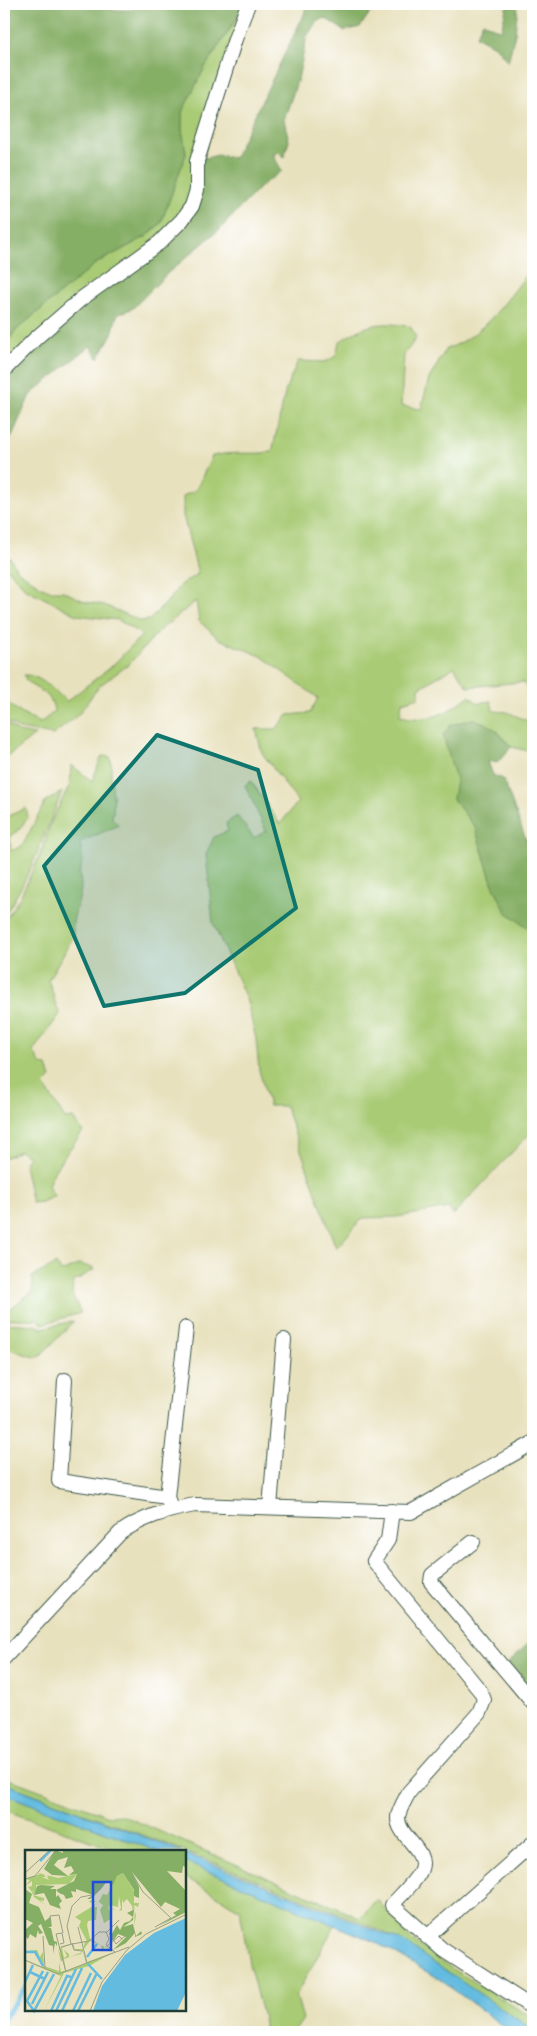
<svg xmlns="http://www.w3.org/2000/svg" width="537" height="2036" viewBox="0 0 537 2036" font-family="'Shantell Sans',sans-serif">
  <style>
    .green { fill: #a9cb74; stroke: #648454 }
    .forest { fill: #86af66; stroke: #52764d }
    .water { fill: #63bbe0; stroke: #417c8a }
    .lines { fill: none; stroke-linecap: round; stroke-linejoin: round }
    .stream { stroke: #63bbe0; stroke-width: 5 }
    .street-casing { stroke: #3d5649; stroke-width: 16 }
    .street { stroke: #fff; stroke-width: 14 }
    .marked { fill: #0f766e; fill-opacity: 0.2; stroke: #0f766e; stroke-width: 4; stroke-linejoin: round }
    .inset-river { fill: none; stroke: #63bbe0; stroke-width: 2.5 }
    .inset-road { fill: none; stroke: #989f86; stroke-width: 1 }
    .view { fill: #1d4ed8; fill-opacity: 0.15; stroke: #1d4ed8; stroke-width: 2.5 }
    .inset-edge { fill: none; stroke: #1f3d34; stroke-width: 2.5 }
  </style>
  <rect width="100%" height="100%" fill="#fff"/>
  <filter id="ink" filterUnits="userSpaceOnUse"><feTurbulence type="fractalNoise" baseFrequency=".02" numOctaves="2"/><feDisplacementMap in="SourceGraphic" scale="10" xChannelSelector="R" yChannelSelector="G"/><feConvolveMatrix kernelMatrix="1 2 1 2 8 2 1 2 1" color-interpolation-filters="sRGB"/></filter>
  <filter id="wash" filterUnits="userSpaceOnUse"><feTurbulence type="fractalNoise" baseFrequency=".0096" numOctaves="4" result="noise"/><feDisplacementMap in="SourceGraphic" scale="20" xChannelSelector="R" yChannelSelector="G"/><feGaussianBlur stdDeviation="1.12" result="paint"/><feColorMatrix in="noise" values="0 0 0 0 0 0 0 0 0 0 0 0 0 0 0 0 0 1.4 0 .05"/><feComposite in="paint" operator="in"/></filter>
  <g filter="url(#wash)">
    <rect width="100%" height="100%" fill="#e8e1bd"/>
    <path class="green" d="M244 8 195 190 181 219 4 368V348L15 331 95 264 147 236 161 223 186 154 182 130V112L205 67Z
      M533 267V697L523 682 468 687 454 667 419 688V697L402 702 400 716C431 723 445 714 469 696L478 703 491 701 493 711 507 712 533 723V752L511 747C499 732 492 725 473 719L453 799 475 827 492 882 506 912 533 931V1130L453 1215 449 1208 397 1217 363 1218 336 1248 285 1106H269L259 1070 256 1039 247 1001 213 923 206 854 214 837 228 831 226 823 237 816 254 838 266 831 245 785 251 781 280 824 298 802 262 753 256 729H276L288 715 310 713 318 698 261 656 219 639 199 621 196 601 161 629 128 665 99 686 78 715 53 735 20 729 4 721V700L22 714 40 723 54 712C52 686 28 692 24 675 40 674 56 693 67 701L112 666 142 635 118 620 77 615 26 589 4 565V557L10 558 17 570 42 587 52 591H63L86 602 104 605 141 621 149 620 167 602 181 584 198 574 183 515V496L196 490 212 456C232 451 251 455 272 452L286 389 298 361 325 362 336 356 339 342C364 325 380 320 411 327L416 338 404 355 401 406 421 409 429 379 446 349C484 337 508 297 533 267Z
      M8 725 19 732 35 735 4 759V728Z
      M102 756 110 757C112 764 111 767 111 773 111 790 116 800 112 818L119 825 80 842 83 860 79 875C87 896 68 915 74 936L48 980C54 992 53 1001 60 1014L33 1051 41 1065 47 1066 51 1078 44 1085 65 1119 73 1118 83 1132C70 1149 56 1164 48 1185L54 1196 42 1202 32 1203 24 1165 29 1156 20 1151 4 1158V922L20 897 40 855 51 822 70 784 71 765 92 781Z
      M62 792C44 834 30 878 4 916V818L26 808 28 817 19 830 10 836 11 851 22 846 46 801Z
      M56 1264 61 1272 80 1264 95 1269 73 1282 72 1295 81 1313 42 1324 37 1319H4V1313L32 1292 33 1284 32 1277Z
      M74 1321 39 1357C28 1357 16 1350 4 1347V1323L36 1325 42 1328Z
      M4 1777 109 1816 122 1815 360 1918 377 1899 411 1940 445 1964 533 2018V2030L382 1931 185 1851 4 1783Z
      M4 1794 157 1851H118L10 1812 4 1810Z
      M185 1862 335 1925 296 1995 303 2019 294 2032H264V2022L249 1964 240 1910 185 1877Z"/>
    <path class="forest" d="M4 4H110L111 10H131L140 4H246L205 67 182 112V130L186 154 161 223 147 236 95 264 15 331 4 348Z
      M313 4H376L360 27 345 31 325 18 317 22 307 36 298 79 284 120 289 141 284 157 279 152 273 155 282 171 261 186 220 229 169 272 133 308 117 315 112 334 98 358 90 346 30 395 4 454V428L7 421 4 406V375L39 338 182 226 201 159 218 155 234 158 307 8Z
      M507 4H518L515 34 508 62 496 47 476 36 483 22 501 31Z
      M473 719C492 724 499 732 511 747L499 761 488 762 493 775 503 779 533 858V931L506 912 492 882 475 827 453 799 456 780 443 735 451 725Z
      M533 1639V1698L506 1665Z"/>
    <path class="water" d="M4 1783 181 1851H157L4 1794Z
      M185 1853 402 1941 533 2030V2032H511L439 1979 375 1942 185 1862Z"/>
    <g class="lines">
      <path class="stream" d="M4 2018 26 1987"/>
    </g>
  </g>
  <g filter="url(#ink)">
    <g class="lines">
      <g class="street-casing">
        <path id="street" d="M4 370 36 338 81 299 159 243 182 220 192 206 197 190V161L235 39 248 4
          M65 1380 59 1481 167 1497
          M170 1505 167 1497 186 1328
          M270 1507 284 1340
          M392 1511 388 1540 374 1561 481 1692 484 1700 479 1713 409 1792C405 1800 399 1809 398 1817 397 1836 428 1850 421 1869 418 1879 400 1896 392 1905L443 1950 533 2008
          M473 1542 432 1575 431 1582 533 1703
          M4 1658 120 1533C142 1517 168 1510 195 1505L411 1512 533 1443
          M427 1937 533 1843"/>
      </g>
      <use href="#street" class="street"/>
    </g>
  </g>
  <path class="marked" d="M157 735 258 770 296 908 185 993 104 1006 44 866Z"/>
  <g transform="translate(25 1850)">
    <rect width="161" height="161" fill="#e8e1bd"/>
    <path d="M13 23 18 24 21 27H17L24 30 22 27 24 26 18 24 33 28 52 24 44 34 11 35V40L8 45 19 48V51L15 50 19 54 9 47 7 43 9 40 7 42 3 37 7 36V31L0 36 5 30 0 29 15 24ZM98 23 109 41V53H114L113 57 109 55 110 61 111 66 109 76 110 60 102 49 98 53 97 49V60L94 61 96 58 94 46 93 57 84 55 91 61 83 56 87 68 79 73 75 60 78 55 74 52 68 57H72L71 70 63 71 62 75 65 89 89 102 64 116 39 123 19 161 36 126 0 111 18 117 10 103 0 101 12 100 15 107 18 102 19 116 34 121V112L36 122 40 121 38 110 36 112 33 99 37 108 34 98 48 93 50 99H58L60 92H56L62 91 54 76 56 71 50 67 73 53 68 51 65 53 64 51 68 50 73 53 78 44 82 45 92 26ZM65 91 76 95 77 102 80 96 89 102 62 112 58 100ZM47 94 50 100H57L56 104 44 107V104L39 100 42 106 39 108 37 98ZM58 102 61 113 41 121 39 109Z" fill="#a9cb74" fill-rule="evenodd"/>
    <path d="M30 0 38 3V0H161V17L158 16 157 23 142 21 161 41V62L134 76 151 65 148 63 155 59 140 52 136 57 107 22 114 37V48L109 46V40L98 23 92 26 88 35 82 31 77 38 68 47 65 49H62L68 45 51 39V42L46 41 48 47 41 49 39 45 34 43 31 40 49 31 52 24 44 25 49 21 46 16 39 18 43 7 33 10 29 15 43 26 27 25 19 19ZM16 35 30 36 25 39H31V47L33 45 37 51 34 54 36 59 25 55 19 43 9 45 12 36ZM0 39 7 44 4 53 14 57 20 71 25 67 27 76 23 78H26L29 91 32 92V96L30 93 28 104V96L24 95 16 74 13 76 18 83 14 84 13 80 11 88 5 84 3 89 0 86V80L8 73 0 69ZM107 56 109 60 108 70 98 77 108 74 111 86 116 81 117 84 110 87V83L101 93 88 100 101 87 93 84 88 91 85 87 92 75 95 80 99 73 105 71 108 67 102 63 108 60Z" fill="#86af66"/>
    <path d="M161 68V142L152 161H68L77 136 100 105 129 83Z" fill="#63bbe0"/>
    <path class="inset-river" d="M15 11 26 0M0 102H10L18 116M62 107 72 94M63 114 77 129M18 121 2 151 9 161 29 124M5 122 20 129M0 132 8 115M7 154 23 122M26 161 42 126 46 127M31 161 51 119M37 161 57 118M48 161 66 123M53 161 72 123"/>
    <path class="inset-road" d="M0 23 25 0M107 23 118 42 146 68 130 77M0 29 10 26 31 0M26 72 25 66 34 65 38 83M53 77 62 113M81 82 84 89 81 95 90 102M84 83 91 94 100 86M18 86 20 118M35 94 39 93 37 83 31 84 41 122M46 94 42 76 47 56 56 47 67 45 74 40 93 10M47 94 64 91 74 82H82L94 70M82 96 94 86 97 89M36 97 47 94 49 100 57 101M0 110 33 124 104 97M65 161 77 132 102 100 121 84 162 64"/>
    <path class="view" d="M68 32H86V100H68Z"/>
    <rect width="161" height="161" class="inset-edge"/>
  </g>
  <rect width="537" height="2036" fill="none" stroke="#fff" stroke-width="20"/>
</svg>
